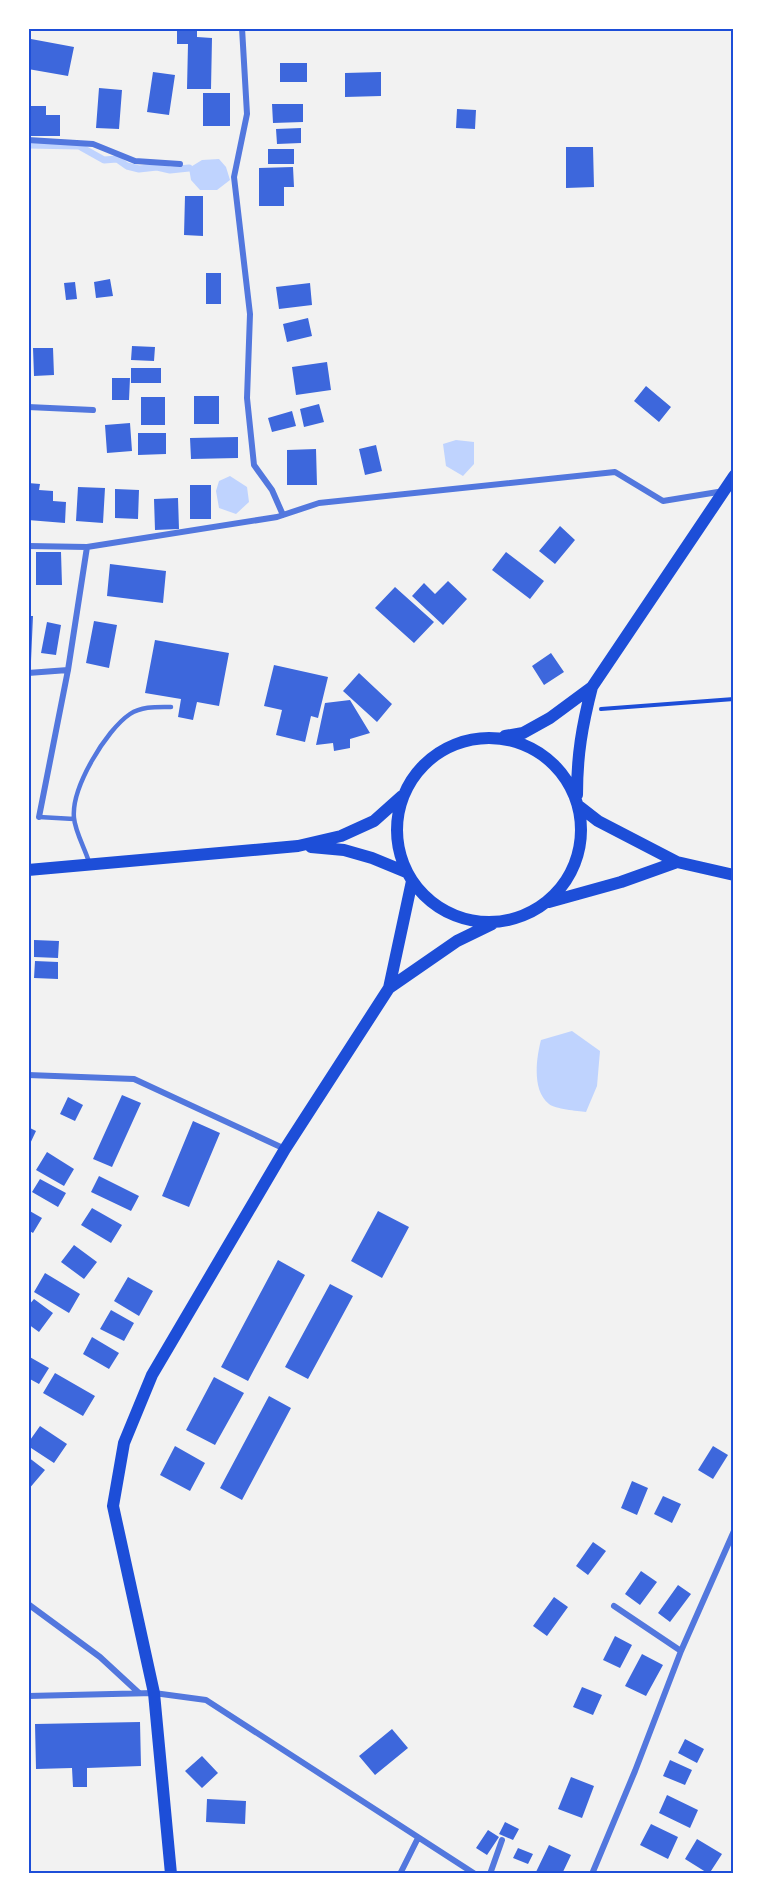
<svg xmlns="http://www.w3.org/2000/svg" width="762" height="1902" viewBox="0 0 762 1902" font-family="Poppins,sans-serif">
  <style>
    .water { fill: #bfd3fe }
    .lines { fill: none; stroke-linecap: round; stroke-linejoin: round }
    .stream { stroke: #bfd3fe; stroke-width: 7 }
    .building { fill: #3d67dc }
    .path { stroke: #1d4ed8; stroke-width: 4 }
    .service { stroke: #5277de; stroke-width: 4.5 }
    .minor { stroke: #5277de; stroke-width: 6 }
    .secondary { stroke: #1d4ed8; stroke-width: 12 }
    .neatline { fill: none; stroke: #1d4ed8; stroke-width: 2 }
  </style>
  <rect width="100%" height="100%" fill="#f2f2f2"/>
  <path class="water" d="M219 159 226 167 230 180 217 190H200L191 180 189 168 202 160Z
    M456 440 474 442V464L463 476 446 466 443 444Z
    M230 476 247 487 249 502 236 514 219 508 216 491 219 481Z
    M572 1031 600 1051 597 1086 586 1112C577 1111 555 1109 549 1104 532 1091 536 1059 541 1040Z"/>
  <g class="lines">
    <path class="stream" d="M28 145 79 146 104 160 117 159 127 166 139 169 157 167 170 170 189 168"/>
  </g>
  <path class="building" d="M177 28H197V37L212 38 211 89H187L188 44H177Z
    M31 39 74 47 68 76 28 69V55Z
    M280 63H307V82H280Z
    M153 72 175 75 169 115 147 112Z
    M381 72V96L345 97V73Z
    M99 88 122 90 119 129 96 128Z
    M203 93H230V126H203Z
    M272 104H303V122L273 123Z
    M28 106H46V115H60V136H28Z
    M457 109 476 110 475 129 456 128Z
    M301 128V143L277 144 276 129Z
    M566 147H593L594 187 566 188Z
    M268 149H294V164H268Z
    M293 167 294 187H284V206H259V168Z
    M185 196H203V236L184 235Z
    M206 273H221V304H206Z
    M110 279 113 296 96 298 94 282Z
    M75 282 77 299 66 300 64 283Z
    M310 283 312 305 279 309 276 287Z
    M308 318 312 336 287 342 283 324Z
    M132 346 155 347 154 361 131 360Z
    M33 348H53L54 375 34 376Z
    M327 362 331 390 296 395 292 367Z
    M131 368H161V383H131Z
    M112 378H130L129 400H112Z
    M646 386 671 407 659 422 634 401Z
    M194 396H219V424H194Z
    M141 397H165V425H141Z
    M319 404 324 422 304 427 300 409Z
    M292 411 296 426 272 432 268 418Z
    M130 423 132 451 107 453 105 425Z
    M138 433H166V454L138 455Z
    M238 437V458L191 459 190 438Z
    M376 445 382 471 365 475 359 449Z
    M316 449 317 485H287V450Z
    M28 483 40 484 39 490 53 491V501L66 502 65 523 28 520Z
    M190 485H211V519H190Z
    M78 487 105 488 103 523 76 521Z
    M115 489 139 490 138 519 115 518Z
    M178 498 179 529 155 530 154 499Z
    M560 526 575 540 555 564 539 551Z
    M36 552H61L62 585H36Z
    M506 552 544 581 530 599 492 570Z
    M110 564 166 571 163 603 107 596Z
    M448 581 467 599 443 625 412 596 424 583 435 594Z
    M395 587 434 622 414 643 375 608Z
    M28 616H33L31 661 28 660Z
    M94 621 117 625 109 668 86 663Z
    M47 622 61 625 56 655 41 653Z
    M155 640 229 653 219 706 197 702 193 720 178 717 181 699 145 693Z
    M551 653 564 672 544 685 532 666Z
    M274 665 328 677 318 718 311 716 305 742 276 735 282 710 264 706Z
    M359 673 392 704 377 722 343 691Z
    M350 700 370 733 350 739V748L334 751 333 743 316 745 325 703Z
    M34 940 59 941 58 958 34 957Z
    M35 961 58 962V979L34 978Z
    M122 1095 141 1103 112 1167 93 1159Z
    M68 1097 83 1105 75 1121 60 1114Z
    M193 1121 220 1133 189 1207 162 1196Z
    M28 1127 36 1131 28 1148Z
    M47 1152 74 1169 64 1186 36 1170Z
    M99 1176 139 1196 131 1211 91 1192Z
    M40 1179 66 1193 58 1207 32 1192Z
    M92 1208 122 1225 111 1243 81 1225Z
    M28 1210 42 1218 33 1233 28 1230Z
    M378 1211 409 1227 382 1278 351 1261Z
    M74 1245 97 1262 84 1279 61 1262Z
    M278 1260 305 1275 248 1381 221 1367Z
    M45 1273 80 1294 69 1313 34 1292Z
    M128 1277 153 1291 139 1316 114 1301Z
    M330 1284 353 1296 308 1379 285 1367Z
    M34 1299 53 1313 39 1332 28 1324V1306Z
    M111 1310 134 1323 124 1341 100 1329Z
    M92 1337 119 1353 109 1369 83 1354Z
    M28 1356 49 1368 39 1384 28 1378Z
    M55 1373 95 1396 83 1416 43 1393Z
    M214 1377 244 1393 215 1445 186 1430Z
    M269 1396 291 1408 242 1500 220 1488Z
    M40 1426 67 1444 54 1463 28 1446V1443Z
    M175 1446 205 1463 190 1491 160 1475Z
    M713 1446 728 1455 713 1479 698 1470Z
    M28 1457 45 1470 28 1490Z
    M632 1481 648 1488 637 1515 621 1508Z
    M663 1496 681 1504 672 1523 654 1514Z
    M593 1542 606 1551 588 1575 576 1566Z
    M641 1571 657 1582 640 1605 625 1594Z
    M678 1585 691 1594 670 1622 658 1613Z
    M554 1597 568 1607 547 1636 533 1626Z
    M615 1636 632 1645 620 1668 603 1660Z
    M642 1654 663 1665 646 1696 625 1686Z
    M582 1687 602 1695 593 1715 573 1707Z
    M140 1722 141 1766 87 1768V1787H73L72 1768 36 1769 35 1724Z
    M392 1729 408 1748 375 1775 359 1756Z
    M685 1739 704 1749 697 1763 678 1753Z
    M202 1756 218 1773 202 1788 185 1771Z
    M670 1760 692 1770 685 1785 663 1776Z
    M571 1777 594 1786 582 1818 558 1809Z
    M667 1795 698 1810 690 1828 659 1813Z
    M207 1799 246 1801 245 1824 206 1822Z
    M505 1822 519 1829 513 1840 499 1834Z
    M651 1824 678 1837 668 1859 640 1845Z
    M488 1830 499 1837 487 1855 476 1848Z
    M697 1839 722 1854 709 1874 685 1859Z
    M549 1845 571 1855 562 1874H535Z
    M518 1848 533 1854 528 1864 513 1858Z"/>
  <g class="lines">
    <path class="path" d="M601 709 734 699"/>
    <path class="service" d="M39 817 74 819
      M89 862C85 849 75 831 74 818 71 788 106 730 130 714 142 706 157 707 171 707"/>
    <path class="minor" d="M242 28 247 114 234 177 250 314 247 398 254 465 272 490 283 515
      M28 140 93 144 135 161 180 164
      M28 407 93 410
      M28 546 87 547 277 517 319 503 615 472 663 501 724 491
      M28 673 68 670
      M39 817 68 670 87 547
      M28 1075 134 1079 285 1149
      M28 1604 100 1657 139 1693
      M614 1606 681 1651
      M28 1696 154 1693 206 1700 475 1874
      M400 1874 418 1838
      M490 1874 502 1840
      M592 1874 635 1771 681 1651 734 1531"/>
    <path class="secondary" d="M505 736 523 733 550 718 592 687
      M397 830a92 92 0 1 1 184 0a92 92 0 1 1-184 0Z
      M577 795C577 755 582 726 592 687L734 476
      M580 807 598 821 677 862 734 875
      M311 847 344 850 372 858 406 872
      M28 870 298 846 341 836 374 821 402 796
      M549 902 621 882 677 862
      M389 988 457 941 492 924
      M171 1874 154 1693 113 1506 124 1443 152 1375 285 1149 389 988 412 881"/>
  </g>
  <rect width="762" height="1902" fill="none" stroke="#ffffff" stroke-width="60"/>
  <rect x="30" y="30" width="702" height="1842" class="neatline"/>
</svg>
